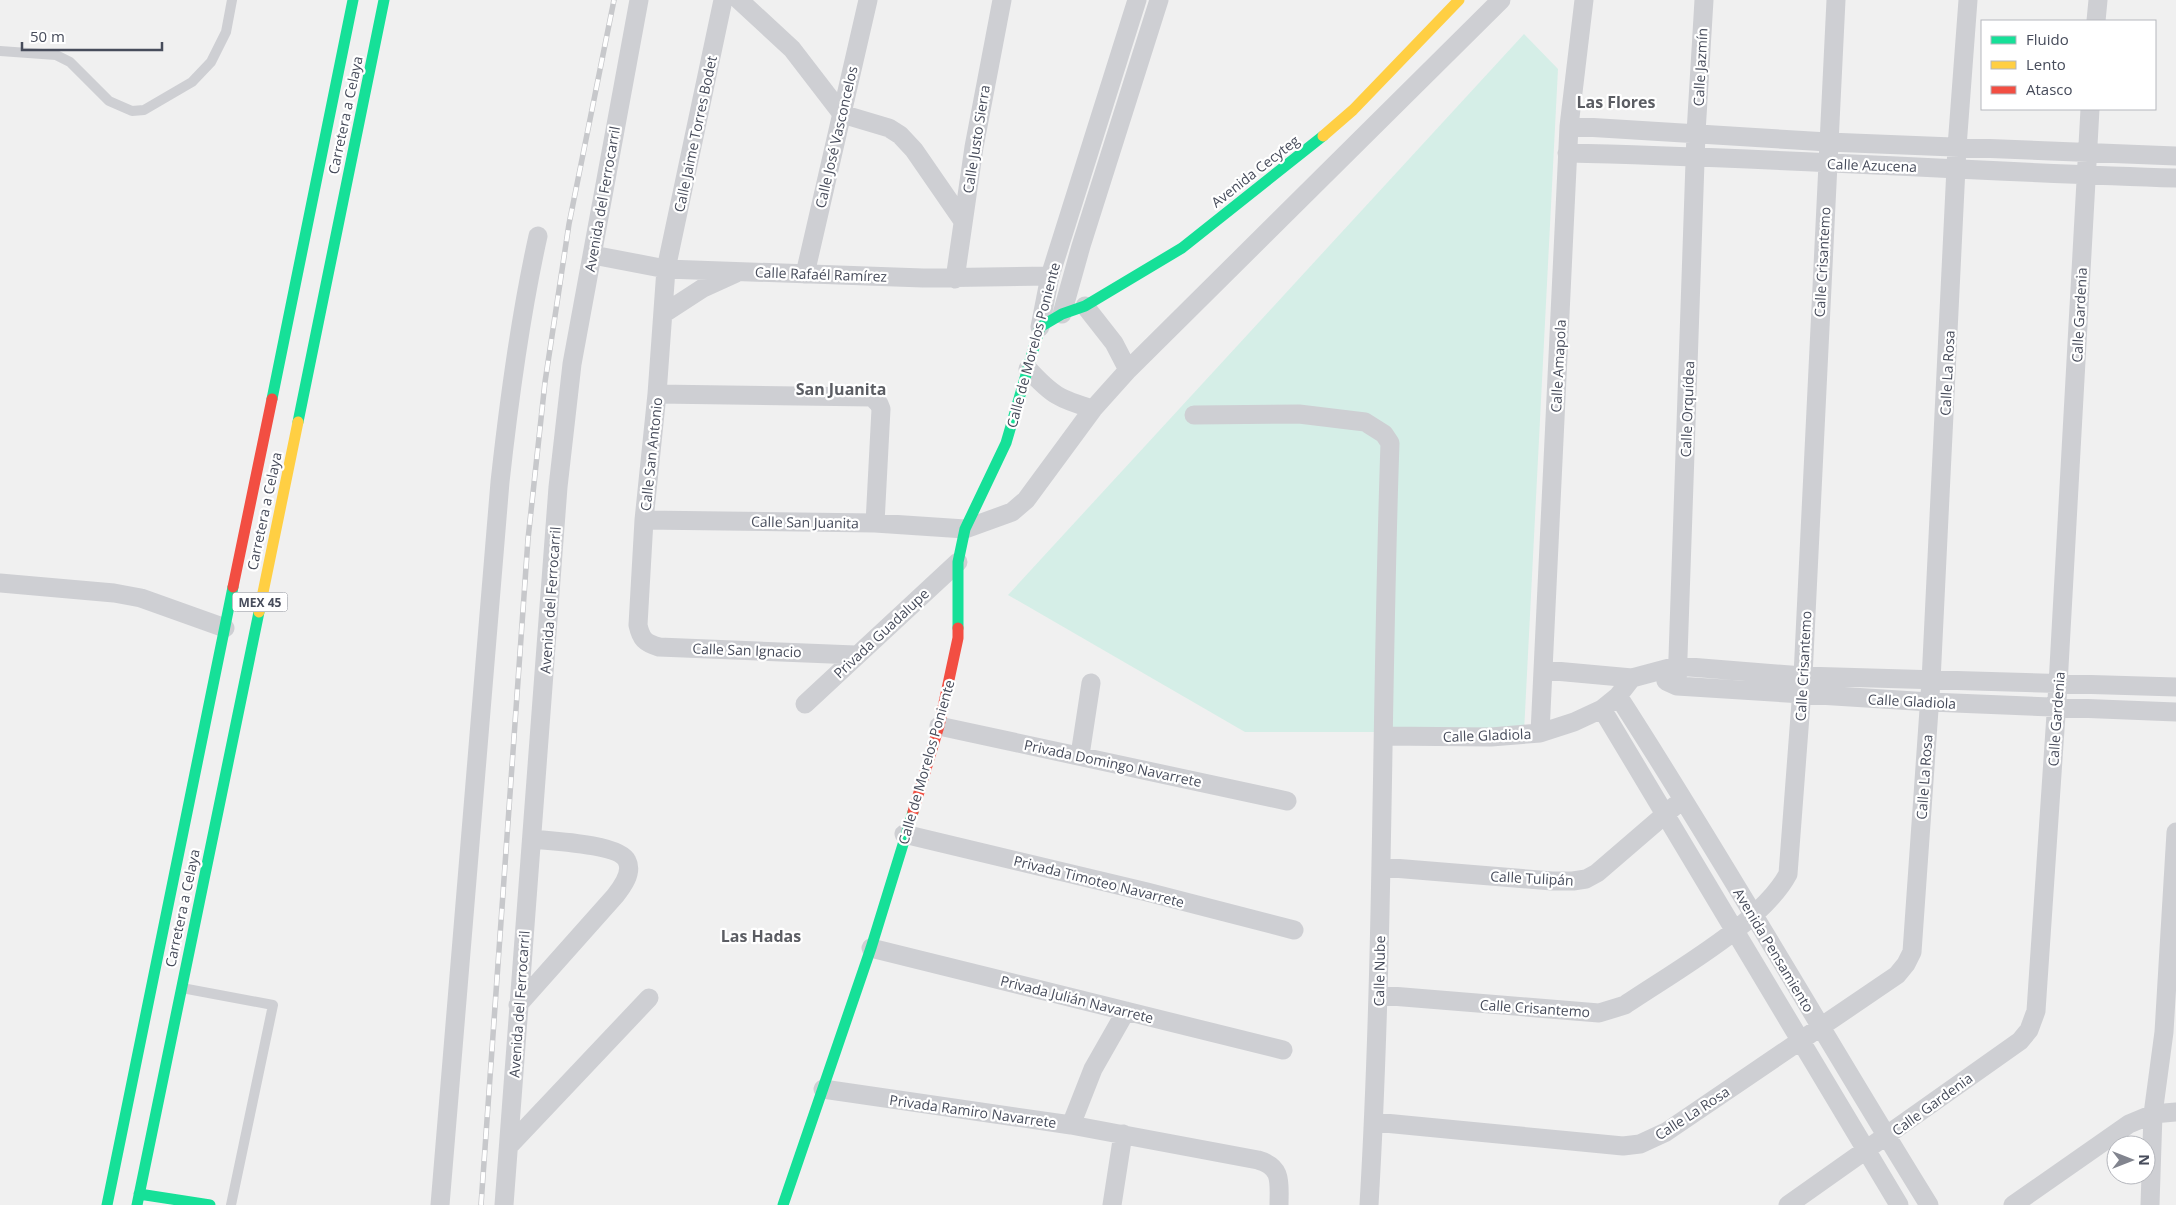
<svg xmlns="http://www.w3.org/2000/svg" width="2176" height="1205" viewBox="0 0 2176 1205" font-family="'Open Sans',sans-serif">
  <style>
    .green { fill: #d5eee7 }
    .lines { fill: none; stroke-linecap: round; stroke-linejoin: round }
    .lane { stroke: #cecfd3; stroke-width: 10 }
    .street { stroke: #cecfd3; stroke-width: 19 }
    .fast { stroke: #16e098; stroke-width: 11 }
    .slow { stroke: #ffcf43; stroke-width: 11 }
    .jam { stroke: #f24e42; stroke-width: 11 }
    .rail-casing { stroke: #c7c8cb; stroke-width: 5.5 }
    .rail { stroke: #fff; stroke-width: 4; stroke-dasharray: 11; stroke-linecap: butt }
    .labels { text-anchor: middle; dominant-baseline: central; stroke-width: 4.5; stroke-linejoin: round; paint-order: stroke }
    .shield { fill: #fff; stroke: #7e828c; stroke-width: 1 }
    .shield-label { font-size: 12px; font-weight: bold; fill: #474c5b }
    .street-label { font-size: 14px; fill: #474c5b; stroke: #fff }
    .quarter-label { font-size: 16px; font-weight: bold; fill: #5b5d63; stroke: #fff }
  </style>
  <rect width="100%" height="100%" fill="#f0f0f0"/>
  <path class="green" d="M1524 34 1558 69 1524 732H1245L1008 595Z"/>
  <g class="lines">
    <path class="lane" d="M0 51 56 55 70 62 109 101 132 111 144 110 192 82 211 62 226 32 232 0
      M182 988 273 1005 231 1205"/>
    <path class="street" d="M723 0 666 269 657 394 644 520 638 625C641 639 645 643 659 647L855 655
      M739 0 792 49 842 114 889 128 900 135 914 150 963 221
      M2096 21 2098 0
      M1569 126 1828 142 2176 156
      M1567 153C1770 157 1973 172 2176 178
      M593 255 666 269 923 278 1050 276
      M805 274 868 0
      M955 279 974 147 1002 0
      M1085 306 1114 343 1128 370
      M663 314 703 288 736 273
      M1062 314 1081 246 1159 0
      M1040 327 1050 276 1137 0
      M1028 369C1052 395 1059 399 1093 409
      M657 394 872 397 879 404 881 409 875 523
      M1194 415 1299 414 1365 422 1384 434 1390 443C1381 697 1384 951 1369 1205
      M644 520 875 523 965 529 1012 512 1026 500 1093 409 1128 370 1501 0
      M0 583 114 593 141 598 225 628
      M1544 670 1632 678
      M1666 681 1677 686 1930 702 2176 712
      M1677 686 1696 133 1704 0
      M1618 696C1726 863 1824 1036 1929 1205
      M805 704 958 562
      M1602 709 1899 1205
      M939 726 1287 801
      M1540 733 1569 126 1584 0
      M1384 736 1491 737 1540 733 1574 722 1602 709 1618 696 1632 678 1677 666 1803 676 2176 687
      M1080 755 1091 683
      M904 834 1147 892 1294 930
      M1381 867 1552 881H1573L1586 879 1597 873 1676 805
      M871 948 1283 1050
      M1379 995 1599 1013 1625 1005C1672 973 1762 923 1788 874L1803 676 1836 0
      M518 1005 615 896C622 887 633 873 627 861 620 844 551 841 532 839
      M823 1089 1071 1125 1258 1160C1283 1167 1279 1183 1279 1205
      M1374 1122 1623 1146 1640 1144 1666 1132 1897 975 1906 964 1912 952 1931 681 1957 147 1968 0
      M1071 1125 1093 1069 1126 1011
      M509 1146 649 998
      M440 1205 500 482C509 400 520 317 538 236
      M504 1205 558 487 572 364 639 0
      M1112 1205 1123 1134
      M1788 1205 2020 1041 2029 1030 2036 1011 2058 685 2090 109
      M2013 1205 2129 1124 2153 1114 2176 1112
      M2150 1205 2153 1114 2164 1032 2176 832"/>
    <path class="fast" d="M272 399 353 0
      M298 422 384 0
      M958 628V562L965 529 1006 443 1040 327 1062 314 1085 306 1182 248 1323 136
      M139 1194 210 1205
      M107 1205 233 587
      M137 1205 259 612
      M783 1205 871 948 913 812"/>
    <path class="slow" d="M1323 136 1353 110 1459 0
      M259 612 298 422"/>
    <path class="jam" d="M233 587 272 399
      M913 812 939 726 958 638V628"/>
    <g class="rail-casing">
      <path id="rail" d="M481 1205 528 539 545 382 569 224 614 0"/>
    </g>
    <use href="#rail" class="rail"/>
  </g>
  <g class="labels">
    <rect class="shield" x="232.5" y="592.5" width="55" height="19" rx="4"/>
    <g class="shield-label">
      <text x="260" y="602">MEX 45</text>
    </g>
    <g class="street-label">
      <text transform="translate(1700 67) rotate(-87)">Calle Jazmín</text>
      <text transform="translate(345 115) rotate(-78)">Carretera a Celaya</text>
      <text transform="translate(695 134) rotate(-78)">Calle Jaime Torres Bodet</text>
      <text transform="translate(836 137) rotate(-77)">Calle José Vasconcelos</text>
      <text transform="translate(976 139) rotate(-81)">Calle Justo Sierra</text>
      <text transform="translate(1872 165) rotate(2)">Calle Azucena</text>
      <text transform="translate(1255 171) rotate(-38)">Avenida Cecyteg</text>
      <text transform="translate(602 199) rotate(-80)">Avenida del Ferrocarril</text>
      <text transform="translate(1822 262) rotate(-87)">Calle Crisantemo</text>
      <text transform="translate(821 274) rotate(2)">Calle Rafaél Ramírez</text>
      <text transform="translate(2079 315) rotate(-87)">Calle Gardenia</text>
      <text transform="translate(1033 345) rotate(-75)">Calle de Morelos Poniente</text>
      <text transform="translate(1558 366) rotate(-87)">Calle Amapola</text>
      <text transform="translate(1947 373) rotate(-87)">Calle La Rosa</text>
      <text transform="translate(1687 409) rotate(-88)">Calle Orquídea</text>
      <text transform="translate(651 454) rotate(-84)">Calle San Antonio</text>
      <text transform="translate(264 511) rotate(-78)">Carretera a Celaya</text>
      <text transform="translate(805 522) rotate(1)">Calle San Juanita</text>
      <text transform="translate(550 600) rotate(-86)">Avenida del Ferrocarril</text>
      <text transform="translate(881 633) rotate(-43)">Privada Guadalupe</text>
      <text transform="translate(747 650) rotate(2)">Calle San Ignacio</text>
      <text transform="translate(1803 666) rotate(-87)">Calle Crisantemo</text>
      <text transform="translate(1912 701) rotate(3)">Calle Gladiola</text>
      <text transform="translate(2056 719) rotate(-86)">Calle Gardenia</text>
      <text transform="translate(1487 735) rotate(-2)">Calle Gladiola</text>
      <text transform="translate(926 762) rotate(-74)">Calle de Morelos Poniente</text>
      <text transform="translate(1113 763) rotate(12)">Privada Domingo Navarrete</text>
      <text transform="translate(1924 777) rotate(-86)">Calle La Rosa</text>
      <text transform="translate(1532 878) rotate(3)">Calle Tulipán</text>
      <text transform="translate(1099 881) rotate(14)">Privada Timoteo Navarrete</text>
      <text transform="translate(182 908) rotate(-78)">Carretera a Celaya</text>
      <text transform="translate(1774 950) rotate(59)">Avenida Pensamiento</text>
      <text transform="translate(1379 971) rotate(-89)">Calle Nube</text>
      <text transform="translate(1077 999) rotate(14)">Privada Julián Navarrete</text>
      <text transform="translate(519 1004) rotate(-86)">Avenida del Ferrocarril</text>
      <text transform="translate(1535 1008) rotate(4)">Calle Crisantemo</text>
      <text transform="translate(1932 1104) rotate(-36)">Calle Gardenia</text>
      <text transform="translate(973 1111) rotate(8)">Privada Ramiro Navarrete</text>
      <text transform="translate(1692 1113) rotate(-33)">Calle La Rosa</text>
    </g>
    <g class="quarter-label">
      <text x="1616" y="102">Las Flores</text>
      <text x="841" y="389">San Juanita</text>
      <text x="761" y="936">Las Hadas</text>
    </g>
  </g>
  <rect x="1981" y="20" width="175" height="90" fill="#ffffff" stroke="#b5b7bd"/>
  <rect x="1991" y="36" width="25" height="8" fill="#16e098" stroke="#b5b7bd"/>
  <text x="2026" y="45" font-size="15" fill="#474c5b">Fluido</text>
  <rect x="1991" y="61" width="25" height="8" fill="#ffcf43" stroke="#b5b7bd"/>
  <text x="2026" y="70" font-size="15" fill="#474c5b">Lento</text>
  <rect x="1991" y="86" width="25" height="8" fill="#f24e42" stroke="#b5b7bd"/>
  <text x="2026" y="95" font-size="15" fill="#474c5b">Atasco</text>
  <g transform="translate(2131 1160) rotate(90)"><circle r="24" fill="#ffffff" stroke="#b5b7bd"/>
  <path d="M0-4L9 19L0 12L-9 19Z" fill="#82858f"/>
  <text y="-8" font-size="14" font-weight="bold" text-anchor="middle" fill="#474c5b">N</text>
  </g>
  <path d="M22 42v8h140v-8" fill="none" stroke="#474c5b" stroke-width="2.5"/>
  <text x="30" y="42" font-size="15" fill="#474c5b" stroke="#ffffff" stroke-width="4" paint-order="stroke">50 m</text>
</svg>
